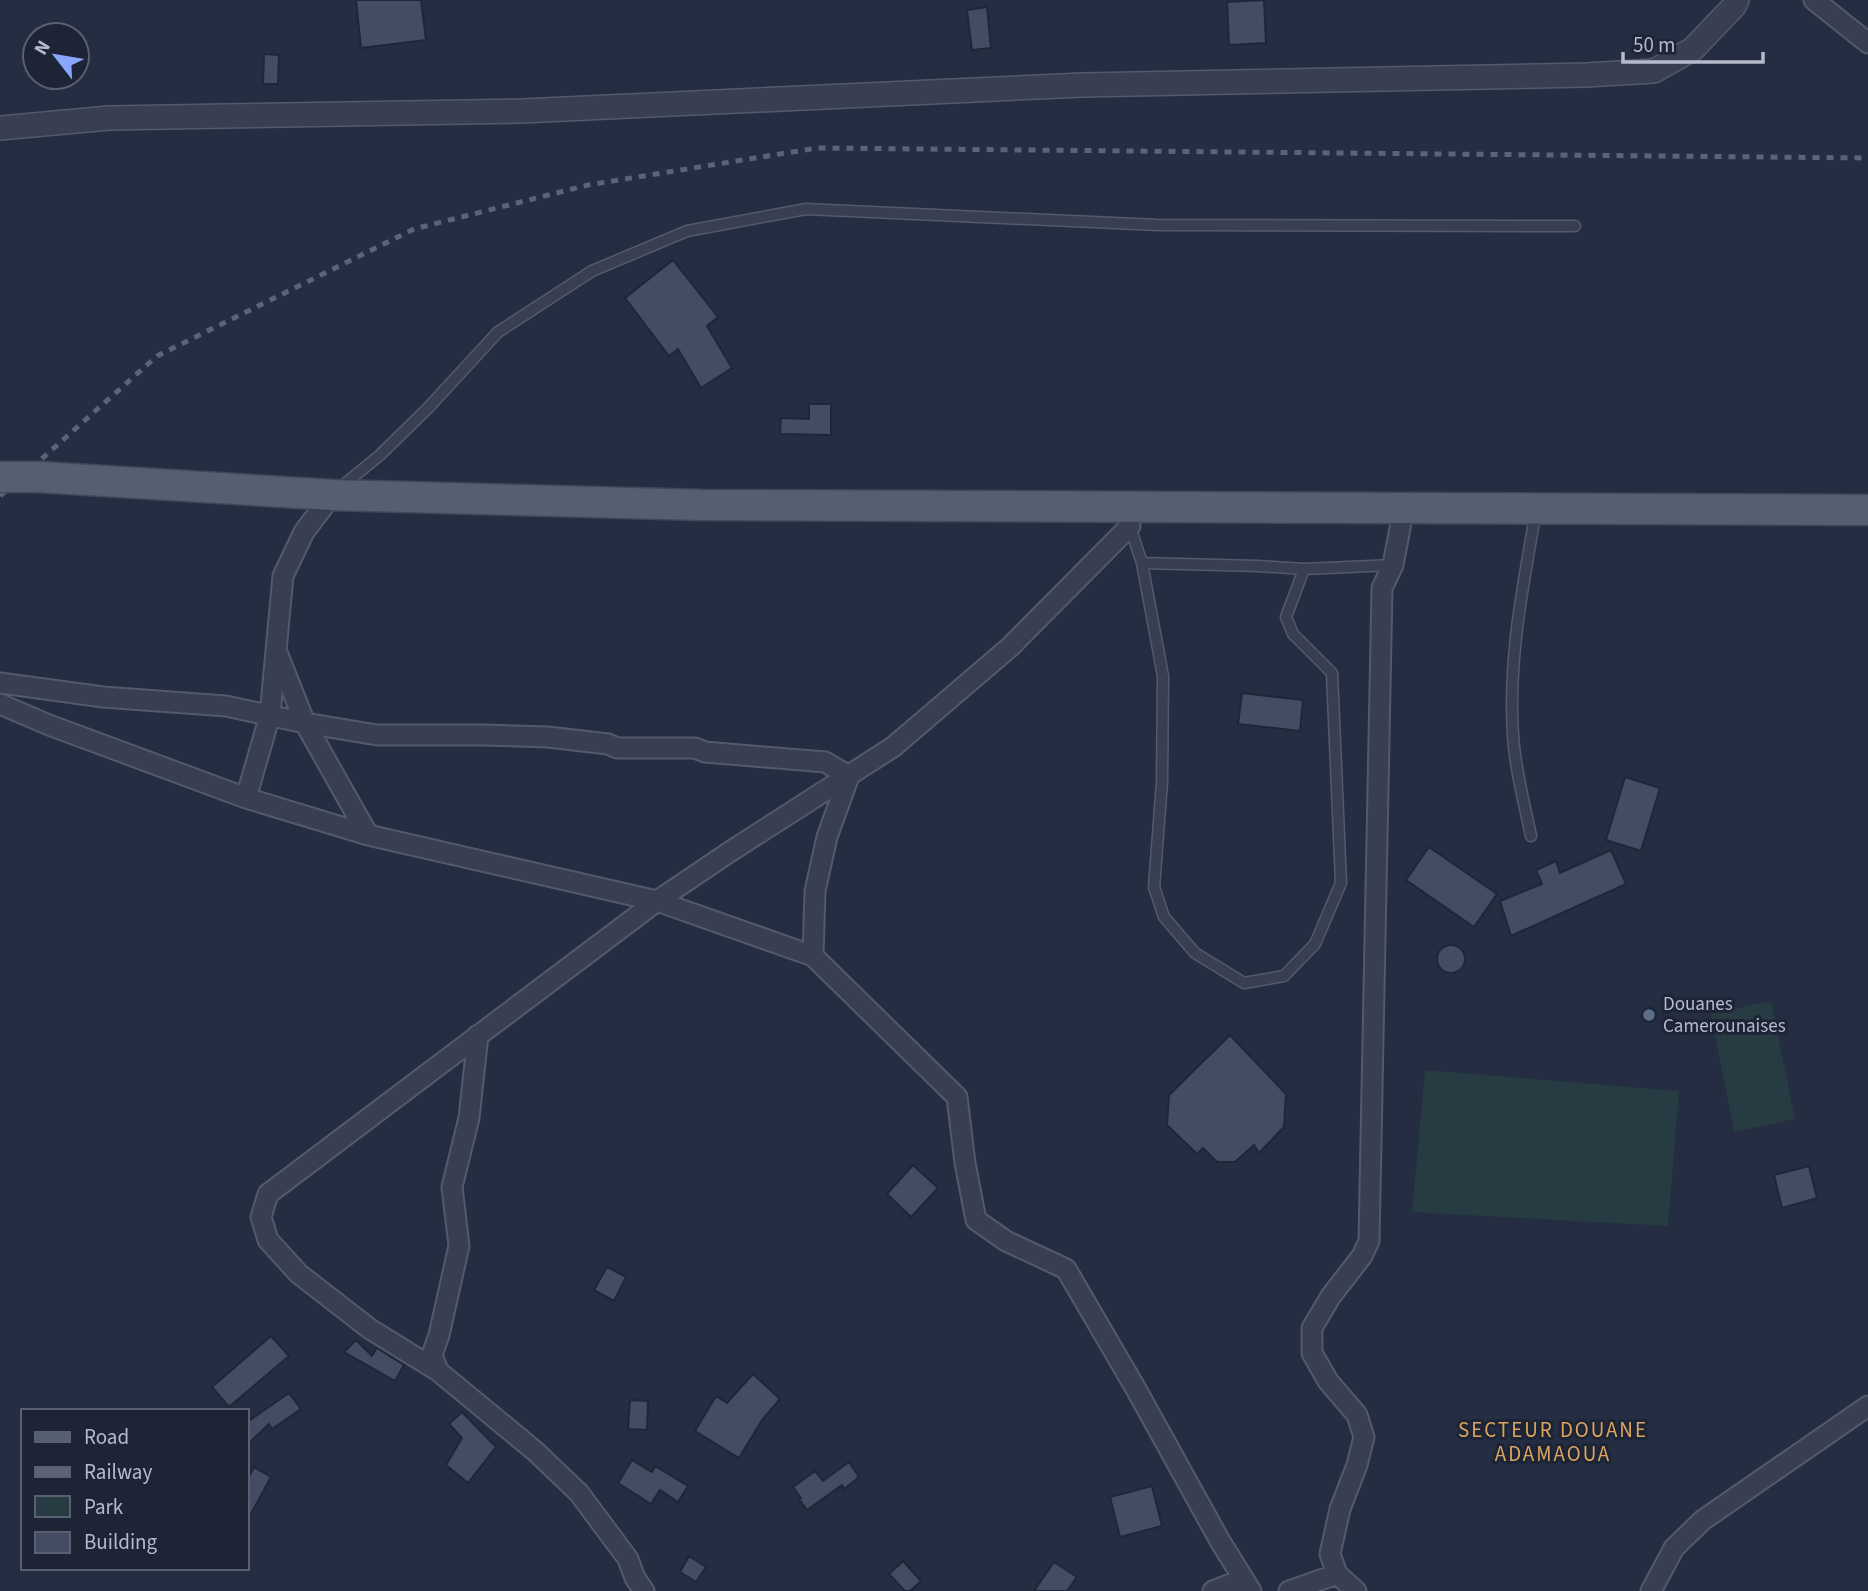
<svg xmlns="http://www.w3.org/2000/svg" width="1868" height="1591" viewBox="0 0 1868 1591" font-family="'Source Sans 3',sans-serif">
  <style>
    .green { fill: #263b42 }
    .building { fill: #434c63; stroke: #1f2638; stroke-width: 2 }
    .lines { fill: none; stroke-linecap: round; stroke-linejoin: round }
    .service-casing { stroke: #535a6b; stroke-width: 13 }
    .minor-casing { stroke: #535a6b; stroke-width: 23 }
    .tertiary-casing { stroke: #535a6b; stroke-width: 26 }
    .primary-casing { stroke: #42485a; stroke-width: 33 }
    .service { stroke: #383f51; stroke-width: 10 }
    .minor { stroke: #383f51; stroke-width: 19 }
    .tertiary { stroke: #383f51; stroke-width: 23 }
    .primary { stroke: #565e71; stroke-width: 30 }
    .rail { stroke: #5a6378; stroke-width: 5; stroke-dasharray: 7 7; stroke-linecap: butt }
    .primary-bridge-casing { stroke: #42485a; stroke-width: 33; stroke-linecap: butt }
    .primary-bridge { stroke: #565e71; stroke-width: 30 }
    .service-dot { fill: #5c6f8a; stroke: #1d2436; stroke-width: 2.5 }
    .labels { text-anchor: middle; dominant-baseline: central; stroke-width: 6; stroke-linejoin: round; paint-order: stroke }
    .poi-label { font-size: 19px; fill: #b5bbcb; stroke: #1d2436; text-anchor: start }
    .neighbourhood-label { font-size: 21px; letter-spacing: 2px; fill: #dba560; stroke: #1d2436 }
  </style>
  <rect width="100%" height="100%" fill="#242d41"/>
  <path class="green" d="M1771 1001 1795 1119 1734 1132 1711 1014Z
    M1425 1070 1679 1091 1668 1226 1412 1212Z"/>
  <path class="building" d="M356 0H421L426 40 361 48Z
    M1264 0 1266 43 1229 45 1227 2Z
    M987 7 991 48 972 50 967 10Z
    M264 54 279 55 278 84H263Z
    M673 260 718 317 707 326 732 368 701 388 678 349 669 356 625 298Z
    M809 404H831V435L780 434 781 418 809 419Z
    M1242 693 1303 700 1300 731 1238 724Z
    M1625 777 1660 788 1641 851 1606 840Z
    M1429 847 1497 894 1474 927 1406 880Z
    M1611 850 1626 884 1511 936 1500 901 1542 884 1536 870 1556 861 1560 873Z
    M1437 959a14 14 0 1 1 28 0a14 14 0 1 1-28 0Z
    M1230 1035 1286 1094 1284 1127 1259 1153 1254 1145 1235 1162H1217L1203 1148 1197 1154 1167 1125 1169 1095Z
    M913 1165 938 1188 911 1217 887 1194Z
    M1809 1166 1817 1198 1782 1208 1774 1175Z
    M607 1267 626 1277 614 1301 594 1290Z
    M271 1336 289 1356 229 1407 212 1387Z
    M356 1340 372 1356 377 1348 404 1365 395 1381 344 1352Z
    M753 1374 780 1399 762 1420 739 1458 695 1431 716 1396 727 1403Z
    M289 1393 301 1409 272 1429 269 1424 247 1445V1422Z
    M630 1400 648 1401 647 1430 628 1429Z
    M462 1412 496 1447 468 1483 446 1465 462 1438 449 1424Z
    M632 1460 652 1472 655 1466 688 1486 678 1502 660 1490 651 1504 618 1483Z
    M849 1462 859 1477 844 1489 842 1485 807 1510 799 1499 801 1498 793 1487 815 1471 823 1481Z
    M254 1467 271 1477 247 1521V1480Z
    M1152 1486 1162 1526 1120 1537 1110 1497Z
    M689 1556 706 1567 696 1582 680 1572Z
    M903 1561 921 1581 910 1591H905L889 1574Z
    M1054 1562 1077 1577 1067 1591H1034Z"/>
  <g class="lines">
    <g class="service-casing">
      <path id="service" d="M341 487 380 455 428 408 498 332 592 271 687 231 806 209 1158 225 1575 226
        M1129 524 1142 563 1163 676 1162 782 1154 887 1164 917 1195 953 1244 983 1284 976 1315 944 1341 883 1332 673 1293 634 1286 617 1304 569
        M1142 563 1258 566 1304 569 1393 565
        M1531 836C1524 802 1515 769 1513 735 1508 659 1523 585 1536 511"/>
    </g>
    <g class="minor-casing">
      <path id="minor" d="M1814 0 1868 43
        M278 655 305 723 368 835
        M0 683 103 697 226 706 305 723 377 735H483L548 737 608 744 617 748H695L705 752 825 762 849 776 827 837 815 891 813 956
        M0 704 49 725 246 798 368 835 657 901 813 956 957 1097 965 1163 976 1220 1006 1241 1066 1269 1136 1389 1220 1541 1251 1591
        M246 798 270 715 283 576 304 532 332 495
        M438 1371 432 1355 439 1335 459 1246 452 1187 469 1118 478 1035
        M644 1591 635 1578 628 1559 579 1493 535 1451 438 1371 370 1329 299 1274 268 1240 261 1217 268 1194 657 901 731 851 893 747 1010 647 1130 526
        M1213 1591 1243 1579
        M1289 1591 1337 1574
        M1356 1591 1337 1574 1330 1554 1340 1509 1357 1465 1364 1437 1357 1415 1328 1381 1312 1353V1328L1331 1296 1362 1256 1369 1241 1382 588 1393 565 1404 507
        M1651 1591 1674 1548 1703 1520 1868 1406"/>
    </g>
    <g class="tertiary-casing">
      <path id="tertiary" d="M0 128 109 118 522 111 1083 85 1586 75 1654 71 1693 49 1734 6 1737 0"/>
    </g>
    <g class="primary-casing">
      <path id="primary" d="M39 477 332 495 702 505 1868 510"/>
    </g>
    <use href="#service" class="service"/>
    <use href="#minor" class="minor"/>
    <use href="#tertiary" class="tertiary"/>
    <use href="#primary" class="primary"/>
    <path class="rail" d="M0 496 157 356 414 229 588 185 817 148 1868 158"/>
    <g class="primary-bridge-casing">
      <path id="primary-bridge" d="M0 477H39"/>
    </g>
    <use href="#primary-bridge" class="primary-bridge"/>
  </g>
  <circle class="service-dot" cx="1649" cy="1015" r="7"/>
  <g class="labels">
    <g class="poi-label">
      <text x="1663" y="1004">Douanes<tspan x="1663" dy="22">Camerounaises</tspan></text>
    </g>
    <g class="neighbourhood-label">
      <text x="1553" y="1430">SECTEUR DOUANE<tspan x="1553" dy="24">ADAMAOUA</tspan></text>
    </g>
  </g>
  <rect x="21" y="1409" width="228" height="161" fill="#1d2436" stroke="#5a6072" stroke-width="2"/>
  <rect x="35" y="1432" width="35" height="10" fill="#565e71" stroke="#5a6072" stroke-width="2"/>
  <text x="84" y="1444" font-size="21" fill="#b5bbcb">Road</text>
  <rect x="35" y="1467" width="35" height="10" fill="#5a6378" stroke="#5a6072" stroke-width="2"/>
  <text x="84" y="1479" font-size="21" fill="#b5bbcb">Railway</text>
  <rect x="35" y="1496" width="35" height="21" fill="#263b42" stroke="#5a6072" stroke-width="2"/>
  <text x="84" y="1514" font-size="21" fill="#b5bbcb">Park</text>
  <rect x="35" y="1532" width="35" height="21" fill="#434c63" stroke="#5a6072" stroke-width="2"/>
  <text x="84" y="1549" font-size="21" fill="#b5bbcb">Building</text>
  <g transform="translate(56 56) rotate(301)"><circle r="33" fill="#1d2436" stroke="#5a6072" stroke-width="2"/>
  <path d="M0-5L12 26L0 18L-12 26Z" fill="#88a6fd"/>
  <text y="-10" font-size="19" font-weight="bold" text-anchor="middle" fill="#b5bbcb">N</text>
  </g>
  <path d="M1623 52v10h140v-10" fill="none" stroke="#b5bbcb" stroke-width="3.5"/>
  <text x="1633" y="52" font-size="21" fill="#b5bbcb" stroke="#1d2436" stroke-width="5" paint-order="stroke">50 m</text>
</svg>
